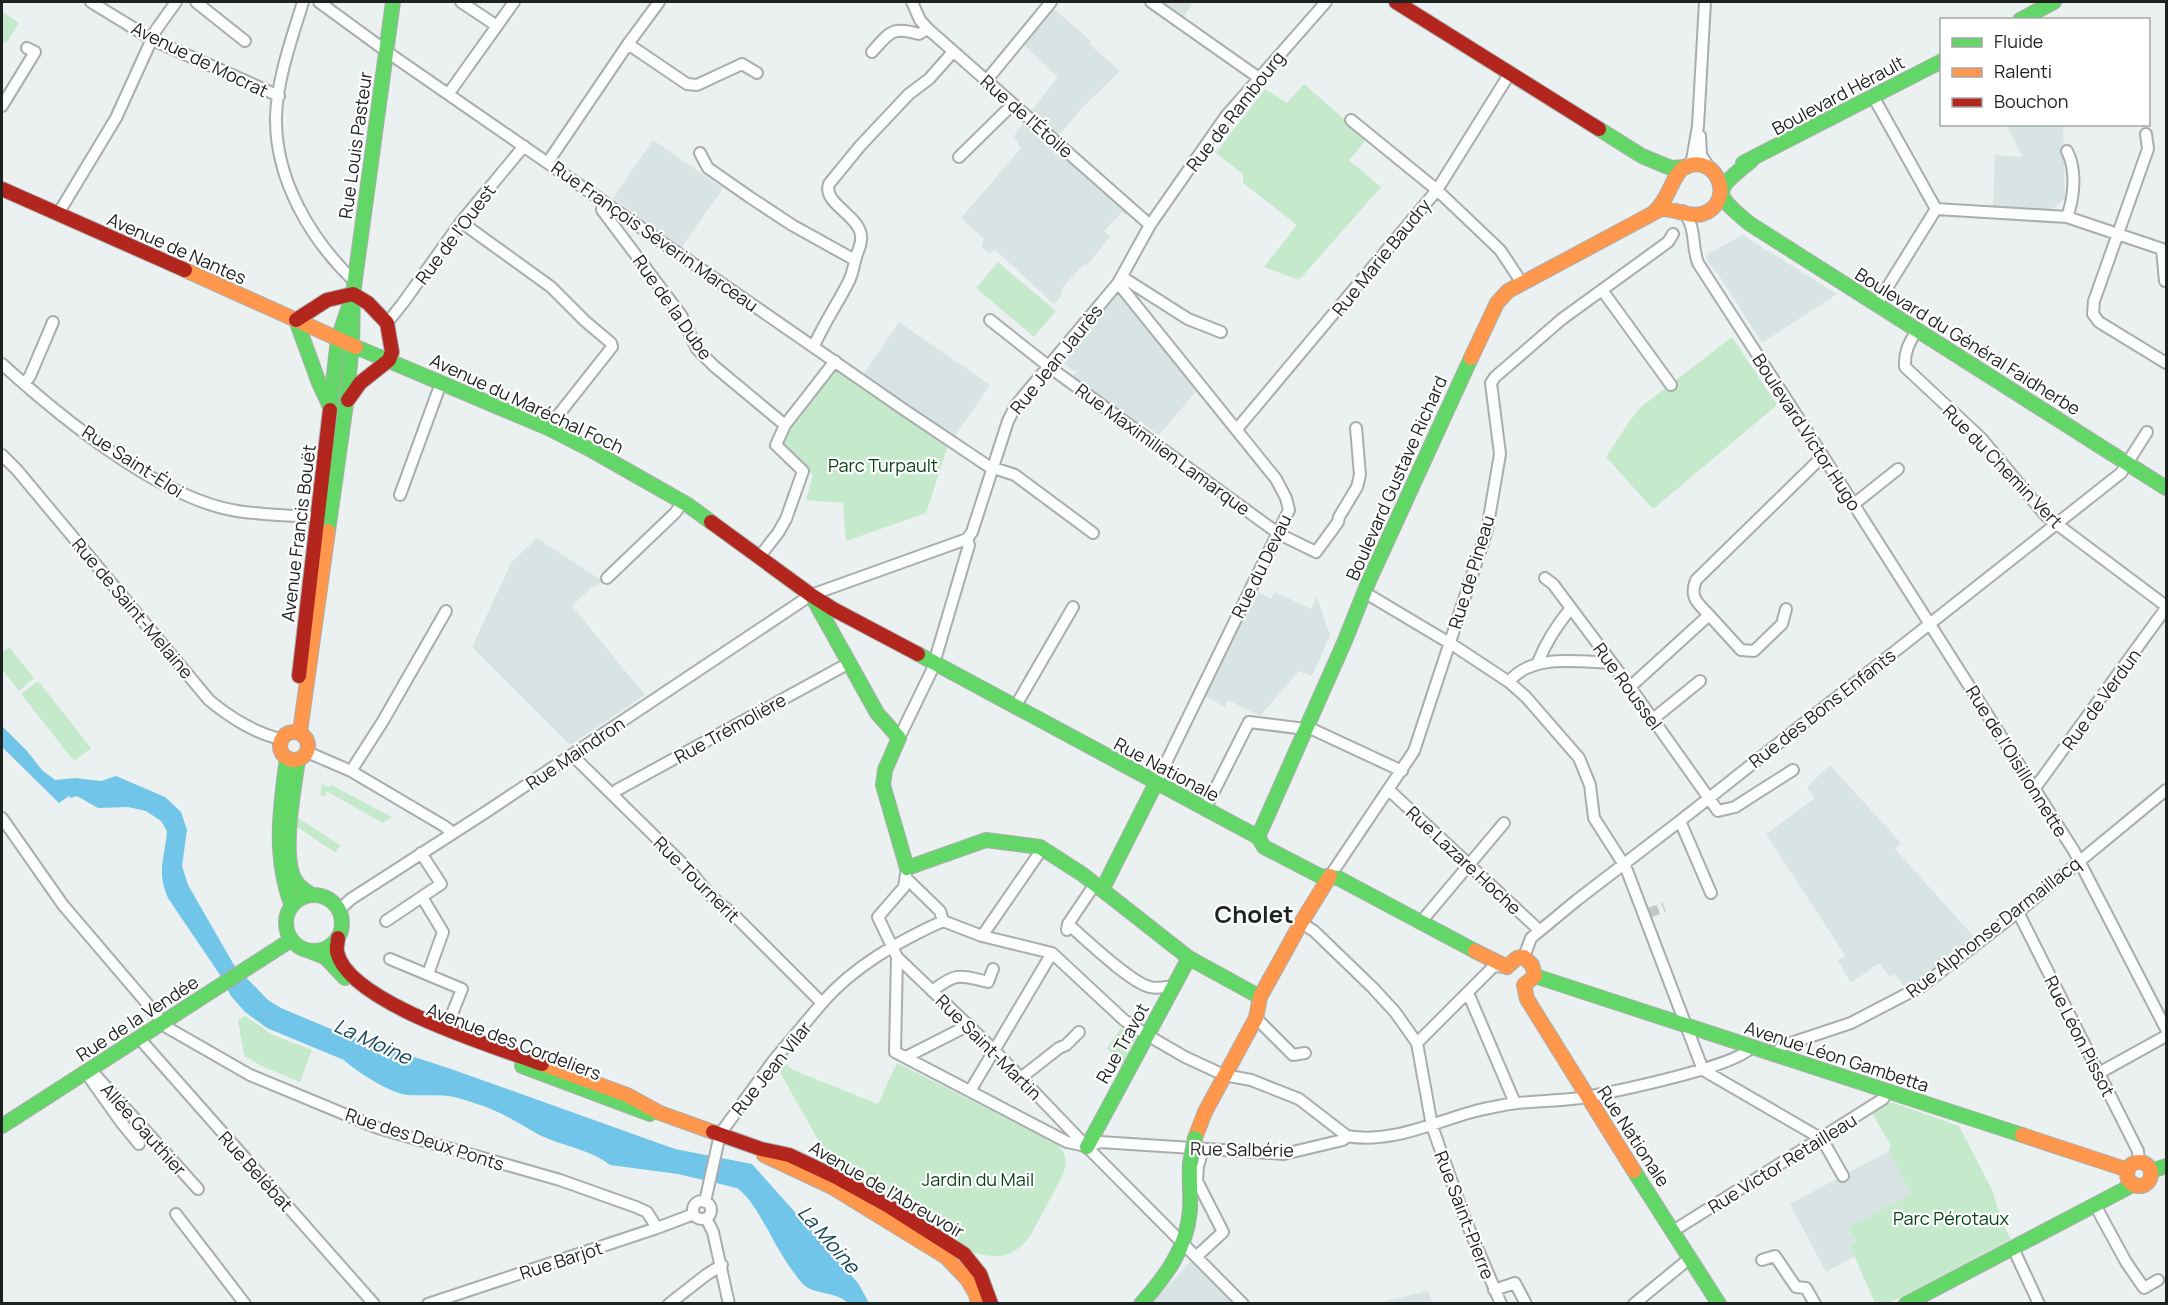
<svg xmlns="http://www.w3.org/2000/svg" width="2168" height="1305" viewBox="0 0 2168 1305" font-family="Manrope,sans-serif">
  <style>
    .built { fill: #d7e4e3 }
    .green { fill: #c5e9cb }
    .water { fill: #71c5e9 }
    .lines { fill: none; stroke-linecap: round; stroke-linejoin: round }
    .street-tunnel { stroke: #c2c7c6; stroke-width: 10; stroke-dasharray: 10 5; stroke-linecap: butt }
    .street-casing { stroke: #aaadad; stroke-width: 14 }
    .fast-casing { stroke: #aaadad; stroke-width: 16 }
    .slow-casing { stroke: #aaadad; stroke-width: 16 }
    .jam-casing { stroke: #aaadad; stroke-width: 16 }
    .street { stroke: #fcfdfd; stroke-width: 10 }
    .fast { stroke: #63d668; stroke-width: 14 }
    .slow { stroke: #ff974d; stroke-width: 14 }
    .jam { stroke: #b3261e; stroke-width: 14 }
    .fast-bridge-casing { stroke: #aaadad; stroke-width: 16; stroke-linecap: butt }
    .fast-bridge { stroke: #63d668; stroke-width: 14 }
    .labels { text-anchor: middle; dominant-baseline: central; stroke-width: 4.5; stroke-linejoin: round; paint-order: stroke }
    .street-label { font-size: 18px; fill: #1d2120; stroke: #fff }
    .park-label { font-size: 18px; fill: #074317; stroke: #fff }
    .water-label { font-size: 20px; font-style: italic; fill: #134459; stroke: #fff }
    .district-label { font-size: 24px; font-weight: bold; fill: #1d2120; stroke: #fff }
  </style>
  <rect width="100%" height="100%" fill="#ebf0f0"/>
  <path class="built" d="M1161 2H1194L1183 17Z
    M1054 9 1091 41 1089 44 1120 71 1082 108 1062 132 1056 135 1030 112 1058 77 1024 45Z
    M1024 122 1122 205 1128 213 1126 215 1122 212 1104 231 1110 237 1088 264 1083 265 1063 287 1061 296 1054 304 994 249 990 254 982 247 984 239 961 218 1021 148 1014 136Z
    M2006 125H2063L2065 199 2051 210 1993 207 1995 155 2023 157Z
    M653 140 723 188 682 247 613 198Z
    M1743 235 1762 247 1765 251 1767 250 1837 294 1762 343 1718 274 1707 261V254Z
    M1118 294 1121 295 1197 390 1159 435 1140 421 1138 424 1072 378 1077 371 1071 370 1065 364 1066 354Z
    M899 322 990 385 955 436 864 373Z
    M537 538 604 582 592 587 572 606 645 695 570 745 472 647 511 563Z
    M1257 591 1271 599 1275 592 1311 609 1317 597 1330 635 1312 676 1299 671 1260 716 1228 700 1225 707 1205 696Z
    M1830 765 1901 843 1895 849 1975 938 1920 981 1906 989 1895 974 1890 977 1879 963 1851 983 1838 961 1845 955 1766 834 1815 798 1807 787Z
    M1889 1151 1912 1194 1849 1227 1857 1243 1850 1247 1855 1256 1826 1272 1790 1204Z
    M1194 1258 1238 1304H1151Z
    M1428 1291 1433 1303H1379L1427 1291Z"/>
  <path class="green" d="M2 11 19 23 6 43 2 40Z
    M1304 84 1367 139 1349 160 1381 187 1299 280 1264 267 1297 225 1243 183V174L1216 153 1265 89 1287 103Z
    M998 262 1056 311 1034 337 976 288Z
    M1732 337 1777 405 1653 509 1606 457 1629 422 1641 407Z
    M834 369 949 442 926 513 846 541 843 503 806 500 813 475 781 445 787 427Z
    M9 647 34 678 19 691 2 669V653Z
    M38 681 91 748 74 761 21 694Z
    M322 784 328 787 331 785 392 817 383 823 326 791 325 796 320 795Z
    M298 818 340 845 336 853 297 827Z
    M245 1016 273 1035 312 1050 300 1082 264 1067 244 1056 238 1020Z
    M1124 1024 1140 1035 1122 1067 1107 1048Z
    M781 1060 793 1070 878 1104 897 1063 1057 1144C1067 1154 1067 1162 1063 1175L1030 1236C1012 1261 990 1260 964 1248L841 1172 828 1157 778 1069V1066Z
    M1888 1103H1894L1959 1126 1992 1190 2003 1224 2011 1239 1900 1298 1888 1303H1875L1850 1246 1857 1242 1849 1227 1912 1194 1889 1151 1891 1146 1872 1113Z"/>
  <path class="water" d="M2 726 27 751 42 770 55 780 75 778 101 781 116 776 165 797 181 812 187 830 182 866 188 885 234 965 268 1000 281 1008 338 1032 451 1069 675 1149 752 1164 858 1283 869 1303H848C837 1291 811 1295 802 1283 789 1268 776 1246 767 1228 758 1214 751 1198 737 1188L678 1174 610 1165C594 1152 570 1147 551 1140 533 1133 519 1122 502 1114 488 1107 469 1101 454 1097 440 1094 422 1096 408 1095 392 1094 355 1071 344 1060L267 1028 245 1012 231 996 220 975 168 898C156 870 165 859 167 831L161 821 146 811 128 807 98 808 77 796 71 798 69 796 59 803 3 748Z"/>
  <g class="lines">
    <path class="street-tunnel" d="M1649 913 1664 907"/>
    <g class="street-casing">
      <path id="street" d="M91 2 153 40 279 96
        M196 2 245 41
        M303 2C292 38 277 79 276 117 275 180 311 240 355 282
        M319 2 393 56 906 411 988 466 1015 475 1093 533
        M461 2 497 26
        M912 2 920 20 928 29 1150 225
        M1151 2 1259 78
        M628 44 687 84 697 85 742 64 757 73
        M872 52C890 32 892 26 919 34L928 29
        M986 81 1051 2
        M449 93 514 2
        M1874 98 1936 209 1877 304
        M2 106 35 52 27 48
        M1351 120 1437 190 1500 250 1522 283
        M2146 134 2148 149 2094 301 2093 314 2099 322 2166 363
        M1700 136 1701 155 1710 169
        M700 153 708 168 751 198 792 225 855 260
        M959 157 1013 104
        M548 162 628 44 659 2
        M1686 167 1692 160 1698 126 1705 2
        M604 202 602 210 681 315 697 349 714 366 785 425
        M1936 209 2067 217 2162 249 2165 281
        M1683 211C1697 228 1691 244 1698 263L1823 456 2074 851 2166 1029
        M58 214 116 118 156 30 176 2
        M2067 217C2074 198 2077 170 2067 151
        M461 222 551 287 585 321 611 343 612 347 548 428
        M1122 277 1188 319 1221 332
        M1118 283 1276 479 1286 498 1289 510 1156 783
        M1602 290 1671 385
        M990 320 1052 369 1279 534 1316 552 1338 522 1339 517 1357 487 1360 475 1356 428
        M387 323 403 303 461 222 524 146
        M1917 330C1909 343 1904 352 1905 367L1981 438 2046 516 2166 606
        M814 346C824 323 838 303 849 281 853 273 854 263 857 254 859 249 862 242 861 236 860 216 822 203 829 184L860 146 909 94 929 79 953 52
        M2 364C59 416 160 499 237 511 263 515 292 516 319 517
        M24 384 30 376 53 322
        M1237 429 1437 190 1510 73
        M2 455 17 470 209 700C228 716 256 734 281 739
        M400 495 441 383
        M1854 504 1898 469
        M760 556 778 533 786 519 803 471 776 445 785 425 835 361
        M607 578 675 513 683 502
        M1545 578 1553 584 1630 687 1718 811 1735 807 1793 770
        M1364 592 1456 647 1509 682 1526 697 1579 758 1590 785 1594 818 1626 868 1703 1070 1822 1139 1843 1176
        M1709 615 1741 650 1754 651 1782 624 1786 609
        M1538 662C1546 642 1557 625 1571 608
        M1509 682C1531 653 1579 662 1612 663
        M1630 687 1709 615C1698 603 1689 598 1696 580L1823 456
        M1015 707 1073 607
        M1653 719 1700 681
        M899 738 932 670 969 545 967 539 972 532 1008 421 1016 405 1118 283 1150 225 1226 116 1326 2
        M307 752 351 771 444 826 453 833
        M572 755 692 873C704 889 715 902 732 913L822 1003
        M351 771 383 721 446 611
        M2035 788 2166 608
        M1389 790 1539 930
        M613 795 617 790 849 663
        M1205 809 1249 722 1314 730 1402 771
        M2 818 63 905 168 1028 250 1075 378 1128 560 1180 636 1207 647 1212 657 1228
        M1680 821 1711 893
        M907 868 904 887 878 917 897 957 993 1049 1087 1147 1243 1304
        M1330 876 1414 751 1487 530 1500 454 1491 383 1495 377 1562 319 1668 242 1673 234
        M907 879 940 911 943 921
        M422 897 443 932 428 974
        M339 910 351 899 486 812 811 595 967 539
        M2018 912 2138 1151 2139 1162
        M386 921 441 884 421 853
        M943 921 982 936 1052 953 1124 1020 1147 1035 1185 1057 1224 1075 1251 1080 1299 1099 1347 1136
        M1301 923 1314 931 1373 988 1395 1012 1417 1043 1432 1126 1465 1219 1501 1304
        M1420 923 1504 823
        M1068 924C1085 939 1131 983 1150 987 1158 989 1166 987 1174 986
        M1067 930 1068 924 1095 884
        M982 936 1040 852V847
        M897 957 895 1052 1067 1142 1086 1146
        M1524 957 1531 938 1577 900 1680 821 2121 473 2147 432
        M390 959 462 989 446 1029
        M932 991C957 972 959 975 988 982L993 969
        M1468 993 1515 1103
        M1256 1018 1293 1055 1305 1053
        M139 1038 374 1304
        M1417 1043 1494 966 1507 967
        M1775 1055 1782 1046 1851 1023 1922 986 2018 912 2166 790
        M906 1057 969 1025
        M90 1069 198 1189
        M2099 1073 2166 1036
        M89 1077 121 1122 139 1144
        M1022 1077 1059 1048 1066 1045 1079 1032
        M970 1091 1052 953
        M1087 1147 1100 1142 1284 1154 1343 1140 1347 1136C1390 1144 1432 1123 1472 1112 1482 1109 1493 1107 1504 1105 1531 1100 1559 1102 1586 1097 1612 1092 1740 1066 1751 1047
        M693 1210a9 9 0 1 1 18 0a9 9 0 1 1-18 0Z
        M705 1202 720 1134 774 1060 822 1003C854 966 899 941 943 921
        M2095 1205 2126 1262 2144 1288 2158 1280
        M176 1214 245 1304
        M706 1218 713 1232 729 1304
        M1673 1231 1883 1099 1887 1092
        M2013 1248 2039 1304
        M1197 1256 1223 1232 1197 1181 1198 1166 1203 1149
        M1762 1260 1775 1256 1796 1287 1806 1288 1815 1304
        M1494 1290 1515 1283 1526 1304
        M428 1304 657 1228 694 1214
        M669 1304 706 1275 722 1265
        M1634 1304 1690 1258"/>
    </g>
    <g class="fast-casing">
      <path id="fast" d="M2020 20 2054 2
        M1599 129 1642 156 1671 168 1686 167
        M1752 160C1714 191 1711 192 1750 224L2166 488
        M1743 163 1942 61
        M296 320 319 383 331 409
        M356 347 548 428 593 451 688 505 711 522
        M330 410 338 339 348 309
        M328 531 346 404 352 345 353 294 393 2
        M813 598 877 713 899 738 885 770 883 785 907 868 986 840 1040 847 1082 874 1189 958 1260 997
        M918 654 1258 837 1264 847 1320 876 1338 878 1475 951
        M287 758C280 809 273 857 292 906
        M298 760C294 788 281 856 295 880 299 887 305 891 312 895
        M1258 837 1344 643 1368 583 1471 358
        M1102 890 1156 783
        M286 923a28 28 0 1 1 56 0a28 28 0 1 1-56 0Z
        M312 952 325 957 345 978
        M1535 976 2022 1135
        M522 1066 650 1114
        M2 1126 291 940
        M1087 1147 1189 958
        M1634 1171 1719 1304
        M2151 1171 2166 1166
        M1141 1304C1166 1276 1187 1248 1190 1210 1191 1194 1189 1179 1190 1163
        M1906 1304 2127 1188 2132 1183"/>
    </g>
    <g class="slow-casing">
      <path id="slow" d="M185 270 356 347
        M1471 358 1497 303 1508 291 1661 209C1675 208 1689 218 1702 214 1737 203 1717 152 1685 167 1672 174 1670 199 1654 212
        M280 746a14 14 0 1 1 28 0a14 14 0 1 1-28 0Z
        M300 732 328 531
        M1475 951 1507 967 1517 958 1524 957 1532 965 1535 976 1524 985 1527 999 1634 1171
        M542 1064 627 1095 660 1113 713 1132
        M2022 1135 2128 1170
        M1195 1138 1205 1112 1256 1018 1260 997 1301 923 1330 876
        M764 1155 832 1187 946 1257 967 1279 976 1294 978 1304
        M2127 1174a12 12 0 1 1 24 0a12 12 0 1 1-24 0Z"/>
    </g>
    <g class="jam-casing">
      <path id="jam" d="M1396 2 1599 129
        M2 189 185 270
        M296 320 327 300 353 294 368 303 387 323 392 352 389 360 360 383 348 400
        M711 522 811 595 833 609 918 654
        M299 676 330 410
        M338 938C338 942 336 947 337 952 348 1003 497 1047 542 1064
        M713 1132 761 1149 789 1155 838 1178 887 1205 964 1254 980 1274 991 1304"/>
    </g>
    <use href="#street" class="street"/>
    <use href="#fast" class="fast"/>
    <use href="#slow" class="slow"/>
    <use href="#jam" class="jam"/>
    <g class="fast-bridge-casing">
      <path id="fast-bridge" d="M1190 1163 1195 1138"/>
    </g>
    <use href="#fast-bridge" class="fast-bridge"/>
  </g>
  <g class="labels">
    <g class="street-label">
      <text transform="translate(200 59) rotate(26)">Avenue de Mocrat</text>
      <text transform="translate(1838 95) rotate(-28)">Boulevard Hérault</text>
      <text transform="translate(1235 111) rotate(-52)">Rue de Rambourg</text>
      <text transform="translate(1027 116) rotate(41)">Rue de l’Étoile</text>
      <text transform="translate(355 145) rotate(-82)">Rue Louis Pasteur</text>
      <text transform="translate(455 234) rotate(-53)">Rue de l’Ouest</text>
      <text transform="translate(655 236) rotate(35)">Rue François Séverin Marceau</text>
      <text transform="translate(177 248) rotate(24)">Avenue de Nantes</text>
      <text transform="translate(1381 257) rotate(-51)">Rue Marie Baudry</text>
      <text transform="translate(673 307) rotate(55)">Rue de la Dube</text>
      <text transform="translate(1968 341) rotate(32)">Boulevard du Général Faidherbe</text>
      <text transform="translate(1056 359) rotate(-51)">Rue Jean Jaurès</text>
      <text transform="translate(527 403) rotate(25)">Avenue du Maréchal Foch</text>
      <text transform="translate(1807 432) rotate(57)">Boulevard Victor Hugo</text>
      <text transform="translate(1163 449) rotate(36)">Rue Maximilien Lamarque</text>
      <text transform="translate(133 461) rotate(33)">Rue Saint-Éloi</text>
      <text transform="translate(2003 466) rotate(46)">Rue du Chemin Vert</text>
      <text transform="translate(1396 478) rotate(-66)">Boulevard Gustave Richard</text>
      <text transform="translate(298 533) rotate(-83)">Avenue Francis Bouët</text>
      <text transform="translate(1261 566) rotate(-64)">Rue du Devau</text>
      <text transform="translate(1471 572) rotate(-73)">Rue de Pineau</text>
      <text transform="translate(133 608) rotate(50)">Rue de Saint-Melaine</text>
      <text transform="translate(1628 686) rotate(54)">Rue Roussel</text>
      <text transform="translate(2101 699) rotate(-54)">Rue de Verdun</text>
      <text transform="translate(1822 708) rotate(-38)">Rue des Bons Enfants</text>
      <text transform="translate(730 728) rotate(-29)">Rue Trémolière</text>
      <text transform="translate(575 753) rotate(-34)">Rue Maindron</text>
      <text transform="translate(2017 761) rotate(58)">Rue de l’Oisillonnette</text>
      <text transform="translate(1167 769) rotate(28)">Rue Nationale</text>
      <text transform="translate(1464 860) rotate(43)">Rue Lazare Hoche</text>
      <text transform="translate(697 879) rotate(45)">Rue Tournerit</text>
      <text transform="translate(1993 927) rotate(-38)">Rue Alphonse Darmaillacq</text>
      <text transform="translate(137 1018) rotate(-33)">Rue de la Vendée</text>
      <text transform="translate(2080 1036) rotate(63)">Rue Léon Pissot</text>
      <text transform="translate(514 1041) rotate(21)">Avenue des Cordeliers</text>
      <text transform="translate(1122 1043) rotate(-61)">Rue Travot</text>
      <text transform="translate(989 1047) rotate(45)">Rue Saint-Martin</text>
      <text transform="translate(1837 1056) rotate(18)">Avenue Léon Gambetta</text>
      <text transform="translate(771 1068) rotate(-51)">Rue Jean Vilar</text>
      <text transform="translate(144 1129) rotate(48)">Allée Gauthier</text>
      <text transform="translate(1634 1136) rotate(57)">Rue Nationale</text>
      <text transform="translate(425 1139) rotate(18)">Rue des Deux Ponts</text>
      <text transform="translate(1242 1149) rotate(1)">Rue Salbérie</text>
      <text transform="translate(1782 1163) rotate(-32)">Rue Victor Retailleau</text>
      <text transform="translate(256 1171) rotate(48)">Rue Belébat</text>
      <text transform="translate(887 1189) rotate(30)">Avenue de l’Abreuvoir</text>
      <text transform="translate(1465 1215) rotate(69)">Rue Saint-Pierre</text>
      <text transform="translate(561 1260) rotate(-18)">Rue Barjot</text>
    </g>
    <g class="park-label">
      <text x="883" y="465">Parc Turpault</text>
      <text x="978" y="1179">Jardin du Mail</text>
      <text x="1951" y="1218">Parc Pérotaux</text>
    </g>
    <g class="water-label">
      <text transform="translate(373 1041) rotate(25)">La Moine</text>
      <text transform="translate(829 1239) rotate(49)">La Moine</text>
    </g>
    <g class="district-label">
      <text x="1254" y="913">Cholet</text>
    </g>
  </g>
  <rect width="2168" height="1305" fill="none" stroke="#1d2120" stroke-width="6"/>
  <rect x="1940" y="18" width="210" height="108" fill="#ffffff" stroke="#a5a6a6" stroke-width="1.5"/>
  <rect x="1952" y="38" width="30" height="9" fill="#63d668" stroke="#a5a6a6" stroke-width="1.5"/>
  <text x="1994" y="48" font-size="18" fill="#1d2120">Fluide</text>
  <rect x="1952" y="68" width="30" height="9" fill="#ff974d" stroke="#a5a6a6" stroke-width="1.5"/>
  <text x="1994" y="78" font-size="18" fill="#1d2120">Ralenti</text>
  <rect x="1952" y="98" width="30" height="9" fill="#b3261e" stroke="#a5a6a6" stroke-width="1.5"/>
  <text x="1994" y="108" font-size="18" fill="#1d2120">Bouchon</text>
</svg>
